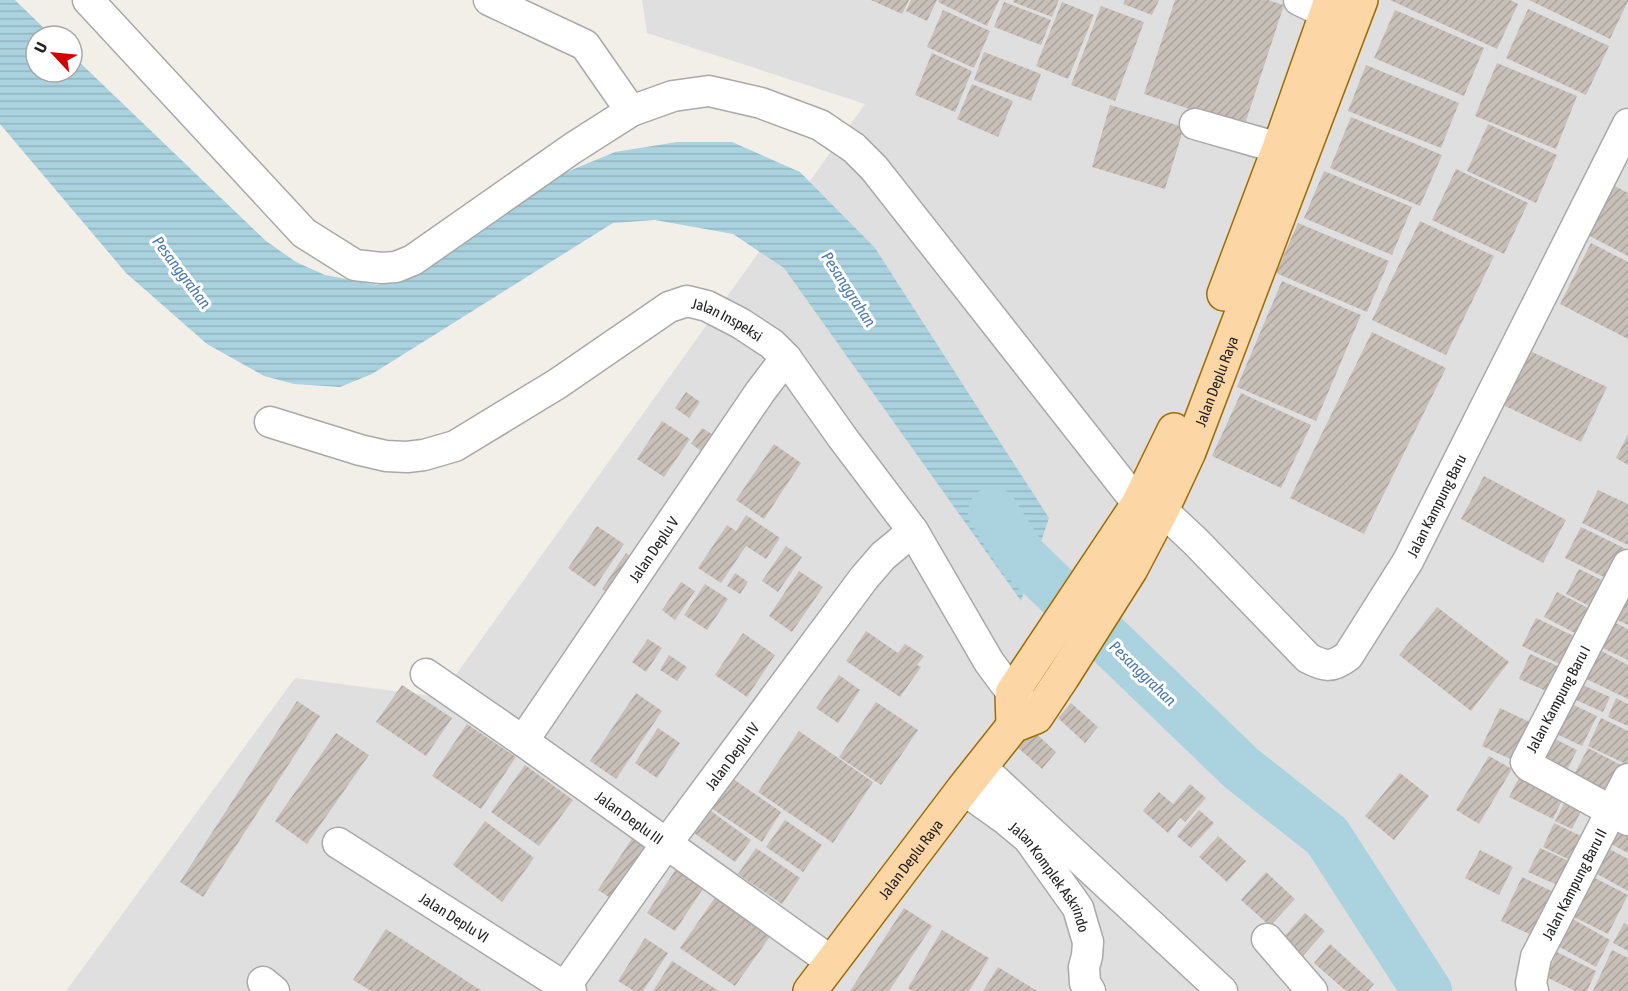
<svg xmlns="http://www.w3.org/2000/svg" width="1628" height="991" viewBox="0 0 1628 991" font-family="'Asap Condensed',sans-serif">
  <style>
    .residential { fill: #e0dfdf }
    .water { fill: url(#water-rules) }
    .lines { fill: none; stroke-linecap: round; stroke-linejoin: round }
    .river { stroke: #aad3df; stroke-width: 50 }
    .building { fill: url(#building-hatch) }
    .minor-casing { stroke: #a9a9a9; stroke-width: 33 }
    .major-casing { stroke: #a06b00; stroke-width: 36 }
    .minor { stroke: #fff; stroke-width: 30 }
    .major { stroke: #fcd6a4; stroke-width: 33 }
    .labels { text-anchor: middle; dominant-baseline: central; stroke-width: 6; stroke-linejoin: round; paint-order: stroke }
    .street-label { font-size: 15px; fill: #222; stroke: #fff }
    .water-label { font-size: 16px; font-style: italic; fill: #4a7aab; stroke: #fff }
  </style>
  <defs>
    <pattern id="water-rules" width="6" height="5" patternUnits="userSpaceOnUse" patternTransform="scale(1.5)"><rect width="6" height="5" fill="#aad3df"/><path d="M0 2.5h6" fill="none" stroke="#92b5bf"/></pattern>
    <pattern id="building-hatch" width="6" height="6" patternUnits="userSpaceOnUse" patternTransform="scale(1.5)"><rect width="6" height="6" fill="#c7bfb8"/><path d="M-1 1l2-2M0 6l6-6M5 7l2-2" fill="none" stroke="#aba49e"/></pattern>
  </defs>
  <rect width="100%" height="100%" fill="#f2efe9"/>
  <path class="residential" d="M642 0H1628V991H66L295 678 440 697 865 104 647 33Z"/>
  <path class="water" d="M0 0H15L52 36H36V72H72V55L266 241 296 262 325 275 377 285 423 273 523 190 615 152 677 142H732L800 172 875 248 1049 518 1021 601 784 268 733 234 655 220 613 223 372 374 340 387 294 384 264 376 207 344 126 273 0 124Z"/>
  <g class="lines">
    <path class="river" d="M993 512 1022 557 1241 768 1327 836 1427 991"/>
  </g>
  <path class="building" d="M871 0H909L902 14Z
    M911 0H937L927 21 906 11Z
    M939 0H999L987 26 938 2Z
    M1014 0H1059L1052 17 1013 2Z
    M1125 0H1159L1152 15 1123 4Z
    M1175 0H1268L1284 5 1244 127 1144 94Z
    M1390 0H1510L1518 4 1497 49Z
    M1529 0H1628V1L1610 39Z
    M1004 2 1051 20 1041 45 994 27Z
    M1062 2 1094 15 1068 79 1036 66Z
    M1101 6 1144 22 1115 101 1071 85Z
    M1528 9 1609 46 1586 95 1506 58Z
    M943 10 990 31 974 68 927 47Z
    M1395 10 1484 48 1464 96 1374 58Z
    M984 52 1041 74 1031 101 974 80Z
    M932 53 972 71 955 112 915 95Z
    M1497 63 1577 96 1556 149 1475 116Z
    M1366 65 1459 103 1441 148 1348 111Z
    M972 84 1013 101 998 137 957 119Z
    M1110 105 1184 127 1165 189 1092 167Z
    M1351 117 1442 155 1420 206 1330 168Z
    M1488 124 1557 155 1536 203 1467 171Z
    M1456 169 1528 203 1504 254 1432 220Z
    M1324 171 1412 207 1392 255 1304 218Z
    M1605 181 1628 193V256L1580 231Z
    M1420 221 1494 256 1446 355 1372 320Z
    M1298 223 1389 261 1367 312 1276 273Z
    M1591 243 1628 262V339L1560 304Z
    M1282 281 1361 315 1316 421 1237 387Z
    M1372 332 1446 368 1364 534 1290 498Z
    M1528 350 1607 387 1581 442 1503 405Z
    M686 392 700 402 689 418 675 408Z
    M1241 393 1311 425 1281 488 1212 456Z
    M662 421 690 439 664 477 637 459Z
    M702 428 720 439 709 456 691 444Z
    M1628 434V465L1616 458Z
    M774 444 801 463 764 519 736 500Z
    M1484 476 1566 520 1543 563 1461 519Z
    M1598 490 1628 504V545L1582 523Z
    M746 515 780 538 766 559 746 546 721 583 698 568 727 525 736 531Z
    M597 526 624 544 595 587 568 568Z
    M1581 527 1628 550 1612 581 1565 558Z
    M786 546 802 557 778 592 762 581Z
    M626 553 640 563 616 599 602 589Z
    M1579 569 1608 583 1595 609 1566 594Z
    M799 571 823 587 792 632 769 616Z
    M735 573 748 582 740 594 727 586Z
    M1628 576V625L1609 616Z
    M681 582 695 591 675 620 662 610Z
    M705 584 728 599 707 630 684 615Z
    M1557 592 1596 612 1583 637 1544 617Z
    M1437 607 1509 662 1471 711 1399 655Z
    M1536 618 1578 638 1564 666 1522 646Z
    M1607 619 1628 629V660L1594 644Z
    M866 631 898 653 905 644 924 656 917 665 921 667 900 697 846 661Z
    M743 633 775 655 747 697 715 675Z
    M648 639 662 648 646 672 632 662Z
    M1592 646 1628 665V699L1578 675Z
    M1530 654 1565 669 1553 694 1519 679Z
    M669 655 687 667 677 681 660 670Z
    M839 675 860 690 838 723 816 708Z
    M1574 681 1610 697 1603 712 1567 696Z
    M402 685 452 718 426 756 376 722Z
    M636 693 662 711 616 779 590 761Z
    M1616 698 1628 704V726L1608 717Z
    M1563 700 1597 716 1582 746 1548 730Z
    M297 701 320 716 203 897 180 882Z
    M876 702 918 730 881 785 839 757Z
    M1071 703 1098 727 1085 743 1058 718Z
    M1500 708 1536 725 1519 763 1482 746Z
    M1601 718 1628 731V765L1588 746Z
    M467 724 516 757 481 809 432 776Z
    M658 728 680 743 657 778 635 763Z
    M1030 728 1056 752 1042 769 1015 745Z
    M799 731 873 782 833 843 758 792Z
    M336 733 369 755 307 844 275 821Z
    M1547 735 1577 750 1562 780 1532 765Z
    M1588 748 1627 768 1608 804 1569 784Z
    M1489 756 1512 769 1479 824 1456 810Z
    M525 765 573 800 539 846 491 812Z
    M1522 772 1565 794 1553 819 1509 797Z
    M1400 773 1429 796 1394 840 1365 816Z
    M729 776 781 812 762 842 708 806Z
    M1190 784 1206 798 1185 822 1180 818 1168 833 1143 811 1159 792 1173 804Z
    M1569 794 1585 803 1572 829 1555 821Z
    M700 803 751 840 735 862 684 826Z
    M1199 810 1214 823 1191 848 1177 836Z
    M785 820 822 845 803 872 766 847Z
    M485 821 534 858 502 902 453 865Z
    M1554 823 1587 839 1576 863 1543 847Z
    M1628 824V853L1604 840Z
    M637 831 656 843 617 902 598 890Z
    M1218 836 1246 861 1227 882 1199 857Z
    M1602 845 1628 859V891L1588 869Z
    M756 848 800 878 782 904 738 874Z
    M1540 848 1573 863 1562 887 1528 872Z
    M1480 850 1513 867 1499 895 1465 878Z
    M684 857 712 875 675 931 647 913Z
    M1266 872 1295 899 1270 926 1241 900Z
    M1591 876 1628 895 1608 934 1570 915Z
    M1522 877 1558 894 1536 937 1501 921Z
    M721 889 776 928 735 986 680 948Z
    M904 908 932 926 889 991H850Z
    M1305 913 1325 931 1303 956 1283 938Z
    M1571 918 1610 940 1596 967 1556 945Z
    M1624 923 1628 925V951L1613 943Z
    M386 929 482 991H371L353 980Z
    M942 930 989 958 969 991H912L908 988Z
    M645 938 668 953 643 991H634L618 981Z
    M1330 944 1374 984 1368 991H1346L1314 963Z
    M1612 950 1628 958V991H1593Z
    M1557 952 1596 971 1587 991H1575L1546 977Z
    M672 961 719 991H653Z
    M998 967 1037 991H983Z"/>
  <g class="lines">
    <g class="minor-casing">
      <g id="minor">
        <path d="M88 0 304 233 355 265 381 268 396 267 413 260 573 148 631 111 673 96 709 91 761 103 820 125 854 148 874 168 1138 504"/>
        <path d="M489 0 585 45 631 111"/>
        <path d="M1299 0 1326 13"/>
        <path d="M1195 124 1279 148"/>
        <path id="s1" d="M270 422 360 450 386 456 407 457 424 455 455 446 557 384 669 307 687 301 707 306 740 323 772 344 786 358 842 437 913 531 989 662 1012 693 1028 708"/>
        <path id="s2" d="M1162 510 1196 542 1308 658C1325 667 1332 668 1348 656L1408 561 1628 124"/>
        <path d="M1628 565 1526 762 1529 766 1628 820"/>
        <path id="s3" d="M426 674 523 741 832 962"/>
        <path id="s4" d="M523 741 760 392 786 358"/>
        <path d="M981 767 1222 991"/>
        <path id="s5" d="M963 789 1005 819 1028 838 1078 908 1088 942 1087 956 1084 967 1085 983 1090 991"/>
        <path id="s6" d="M338 843 571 991"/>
        <path d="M1267 939 1312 991"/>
        <path d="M263 982 274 991"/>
        <path id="s7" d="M562 991 667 843 864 578 883 556 913 531"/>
        <path id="s8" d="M1533 991 1531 983 1536 957 1628 779"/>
      </g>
    </g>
    <g class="major-casing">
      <g id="major">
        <path d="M1224 294 1279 148 1331 0"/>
        <path d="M1013 726 1012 693 1138 504 1174 430"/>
        <path id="s9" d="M810 991 963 789 1013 726 1036 717 1062 678 1131 569 1162 510 1189 452 1361 0"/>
      </g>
    </g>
    <use href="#minor" class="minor"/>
    <use href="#major" class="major"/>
  </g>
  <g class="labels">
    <g class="street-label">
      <text stroke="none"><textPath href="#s1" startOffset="510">Jalan Inspeksi</textPath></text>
      <text stroke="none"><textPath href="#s9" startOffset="741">Jalan Deplu Raya</textPath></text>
      <text stroke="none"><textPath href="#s2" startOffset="426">Jalan Kampung Baru</textPath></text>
      <text stroke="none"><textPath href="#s4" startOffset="232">Jalan Deplu V</textPath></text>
      <text transform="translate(1558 699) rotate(-62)">Jalan Kampung Baru I</text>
      <text stroke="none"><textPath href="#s7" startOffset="290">Jalan Deplu IV</textPath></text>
      <text stroke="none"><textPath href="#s3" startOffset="249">Jalan Deplu III</textPath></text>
      <text stroke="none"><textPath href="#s9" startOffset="166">Jalan Deplu Raya</textPath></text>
      <text stroke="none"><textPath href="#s5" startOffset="126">Jalan Komplek Askrindo</textPath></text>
      <text stroke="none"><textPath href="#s8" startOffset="117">Jalan Kampung Baru II</textPath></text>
      <text stroke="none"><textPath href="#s6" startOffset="138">Jalan Deplu VI</textPath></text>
    </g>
    <g class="water-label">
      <text transform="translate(182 272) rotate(53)">Pesanggrahan</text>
      <text transform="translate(849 289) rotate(57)">Pesanggrahan</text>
      <text transform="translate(1143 673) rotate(44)">Pesanggrahan</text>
    </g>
  </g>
  <g transform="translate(54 54) rotate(296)"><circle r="28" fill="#ffffff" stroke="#a7a7a7" stroke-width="1.5"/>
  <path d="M0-4.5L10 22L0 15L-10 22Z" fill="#d40000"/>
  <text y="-9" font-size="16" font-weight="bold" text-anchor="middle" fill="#222222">U</text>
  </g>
</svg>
